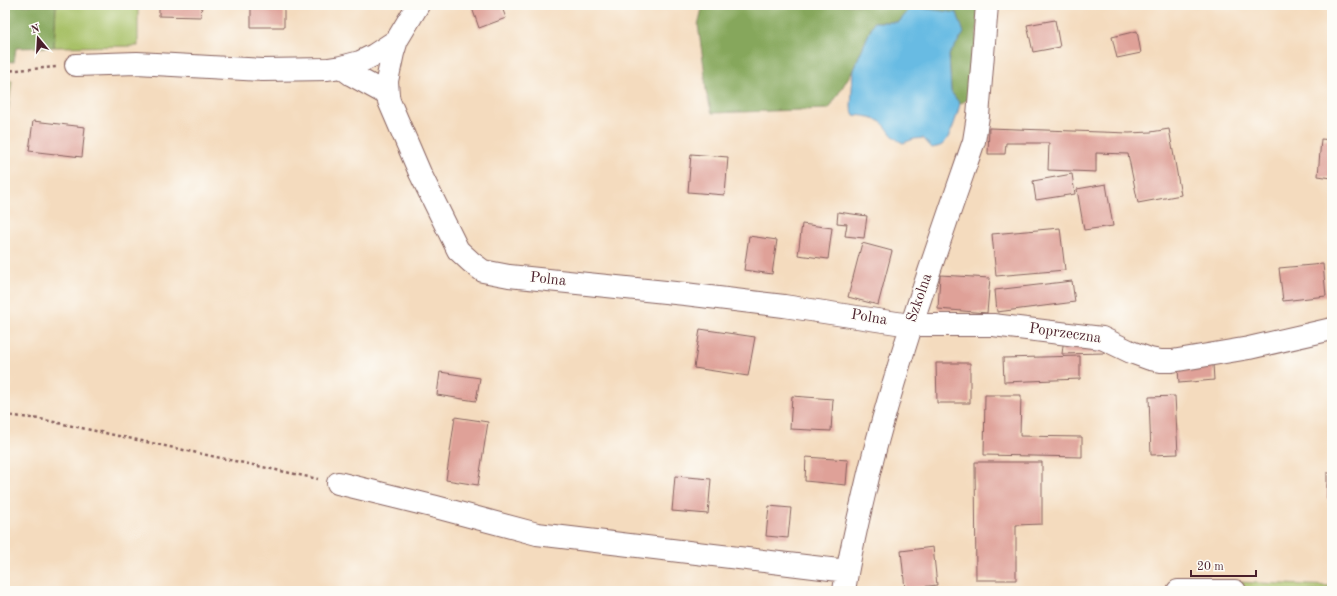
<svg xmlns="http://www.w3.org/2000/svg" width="1337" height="596" viewBox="0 0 1337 596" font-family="'Old Standard TT',serif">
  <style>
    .green { fill: #a8c167; stroke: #797049 }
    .forest { fill: #86a75c; stroke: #686344 }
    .water { fill: #67bbe3; stroke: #586d87 }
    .building { fill: #dfa198 }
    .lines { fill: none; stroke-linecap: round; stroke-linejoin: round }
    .minor-casing { stroke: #86615e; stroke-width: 24 }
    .path { stroke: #86615e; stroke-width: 2.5; stroke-dasharray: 3 3; stroke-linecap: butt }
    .minor { stroke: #fff; stroke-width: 22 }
    .labels { text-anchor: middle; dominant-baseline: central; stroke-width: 3; stroke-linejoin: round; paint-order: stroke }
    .street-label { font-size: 15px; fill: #4a1f2b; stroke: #fdfcf7 }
  </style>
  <rect width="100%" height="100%" fill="#fdfcf7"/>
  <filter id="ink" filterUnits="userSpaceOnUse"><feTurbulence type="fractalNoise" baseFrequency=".025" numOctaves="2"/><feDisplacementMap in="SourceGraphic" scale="8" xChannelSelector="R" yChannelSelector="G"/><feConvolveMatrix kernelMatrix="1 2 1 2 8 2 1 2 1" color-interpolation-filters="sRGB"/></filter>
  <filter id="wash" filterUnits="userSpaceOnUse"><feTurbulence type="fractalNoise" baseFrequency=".012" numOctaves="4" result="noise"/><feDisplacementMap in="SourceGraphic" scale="16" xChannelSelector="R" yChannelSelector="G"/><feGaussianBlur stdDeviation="0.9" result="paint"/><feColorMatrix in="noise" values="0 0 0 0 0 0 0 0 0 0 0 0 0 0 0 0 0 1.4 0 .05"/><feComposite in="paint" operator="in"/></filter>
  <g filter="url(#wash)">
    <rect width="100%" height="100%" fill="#f4dbbe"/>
    <path class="green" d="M56 5H138V46L54 47Z
      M5 80 12 81 5 137Z
      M1235 582 1332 586V591H1234Z"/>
    <path class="forest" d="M5 5H56L54 47 16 48 14 62 5 61Z
      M703 5H979L972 97 960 104 951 92 949 55 909 10 899 22H874L853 70 829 109 712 113 706 92 704 67 698 25Z"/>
    <path class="water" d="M920 8 957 13 964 33 949 55 951 92 960 104C957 115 951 138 942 145 939 147 935 147 932 148L923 138 914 139 903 143C889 137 889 126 879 121 872 116 862 116 854 115L851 108 853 70 874 22H899L909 10Z"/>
    <g id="blocks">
      <path class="building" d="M159 5H202L201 17 159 16Z
        M251 5H284V27H251Z
        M471 5H501L506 18 479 28Z
        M1055 20 1060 47 1033 52 1027 25Z
        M1137 31 1141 53 1117 58 1112 37Z
        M33 121 85 127 82 157 29 151Z
        M989 128 1129 133 1151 132 1169 129 1181 195 1138 203 1128 154 1096 153V172L1048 170 1049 143H1006L1005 154H988Z
        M1321 139 1332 140V178L1318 176Z
        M691 154 728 157 725 195 688 192Z
        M1072 174 1075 194 1036 200 1033 181Z
        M1106 184 1113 226 1084 230 1077 189Z
        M838 212 867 216 864 238 845 236 847 224 837 223Z
        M802 224 832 228 828 259 798 255Z
        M1060 228 1065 270 996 276 992 234Z
        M749 236 777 240 772 274 744 270Z
        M862 243 892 251 878 305 848 297Z
        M1323 264 1326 296 1283 301 1279 268Z
        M940 275 990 278 987 313 938 309Z
        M1072 281 1075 302 997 312 995 290Z
        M700 329 755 337 748 376 694 368Z
        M1064 337 1105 343 1104 353 1062 354Z
        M1080 356V379L1004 382 1003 358Z
        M936 363H970V403H937Z
        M1213 364 1214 380 1179 383 1178 369Z
        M440 372 480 378 476 401 437 395Z
        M985 395H1021L1020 436 1082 437V457L984 455Z
        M792 396 833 399 831 431 790 429Z
        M1175 396 1178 454 1151 455 1149 397Z
        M455 417 488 422 478 485 446 480Z
        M806 457 848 460 846 485 805 481Z
        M975 462H1042V524L1016 525V580H976Z
        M1327 473H1332V499H1327Z
        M675 476 711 479 708 514 672 511Z
        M769 506 791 508 788 538 766 536Z
        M933 547 937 585 905 589 901 551Z"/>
    </g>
  </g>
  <g filter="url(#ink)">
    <use href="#blocks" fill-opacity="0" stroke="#86615e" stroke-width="1"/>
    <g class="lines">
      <g class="minor-casing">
        <path id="minor" d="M418 5 397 40 393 53 387 81 388 95 389 101 420 173 458 250 471 262 483 271 509 276 685 294 784 306 910 325H993L1102 338 1131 352 1150 359 1161 361H1172L1249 348 1332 329
          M76 65 137 63 263 70 328 69 341 67 360 62 374 55 397 40
          M341 67 352 75 388 95
          M338 483 436 507 537 534 847 571
          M844 591C850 551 860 512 869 473 897 360 936 251 974 141L978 116 987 5
          M1178 591H1235"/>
      </g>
      <path class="path" d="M5 71 56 67
        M5 415 40 419 318 479"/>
      <use href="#minor" class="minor"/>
    </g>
  </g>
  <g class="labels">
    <g class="street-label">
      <text transform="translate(548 280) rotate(6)">Polna</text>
      <text transform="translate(920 298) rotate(-71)">Szkolna</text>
      <text transform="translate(869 318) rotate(9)">Polna</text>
      <text transform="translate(1065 334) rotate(8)">Poprzeczna</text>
    </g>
  </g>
  <rect width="1337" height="596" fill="none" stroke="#fdfcf7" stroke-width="20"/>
  <g transform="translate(38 38) rotate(342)" stroke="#fdfcf7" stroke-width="3" paint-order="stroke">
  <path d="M0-3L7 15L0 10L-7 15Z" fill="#4a1f2b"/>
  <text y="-6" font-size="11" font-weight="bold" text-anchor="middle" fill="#4a1f2b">N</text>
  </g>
  <path d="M1191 570v6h65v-6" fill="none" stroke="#4a1f2b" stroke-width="2"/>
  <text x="1197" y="570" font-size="12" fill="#4a1f2b" stroke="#fdfcf7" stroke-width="3" paint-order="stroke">20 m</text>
</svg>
